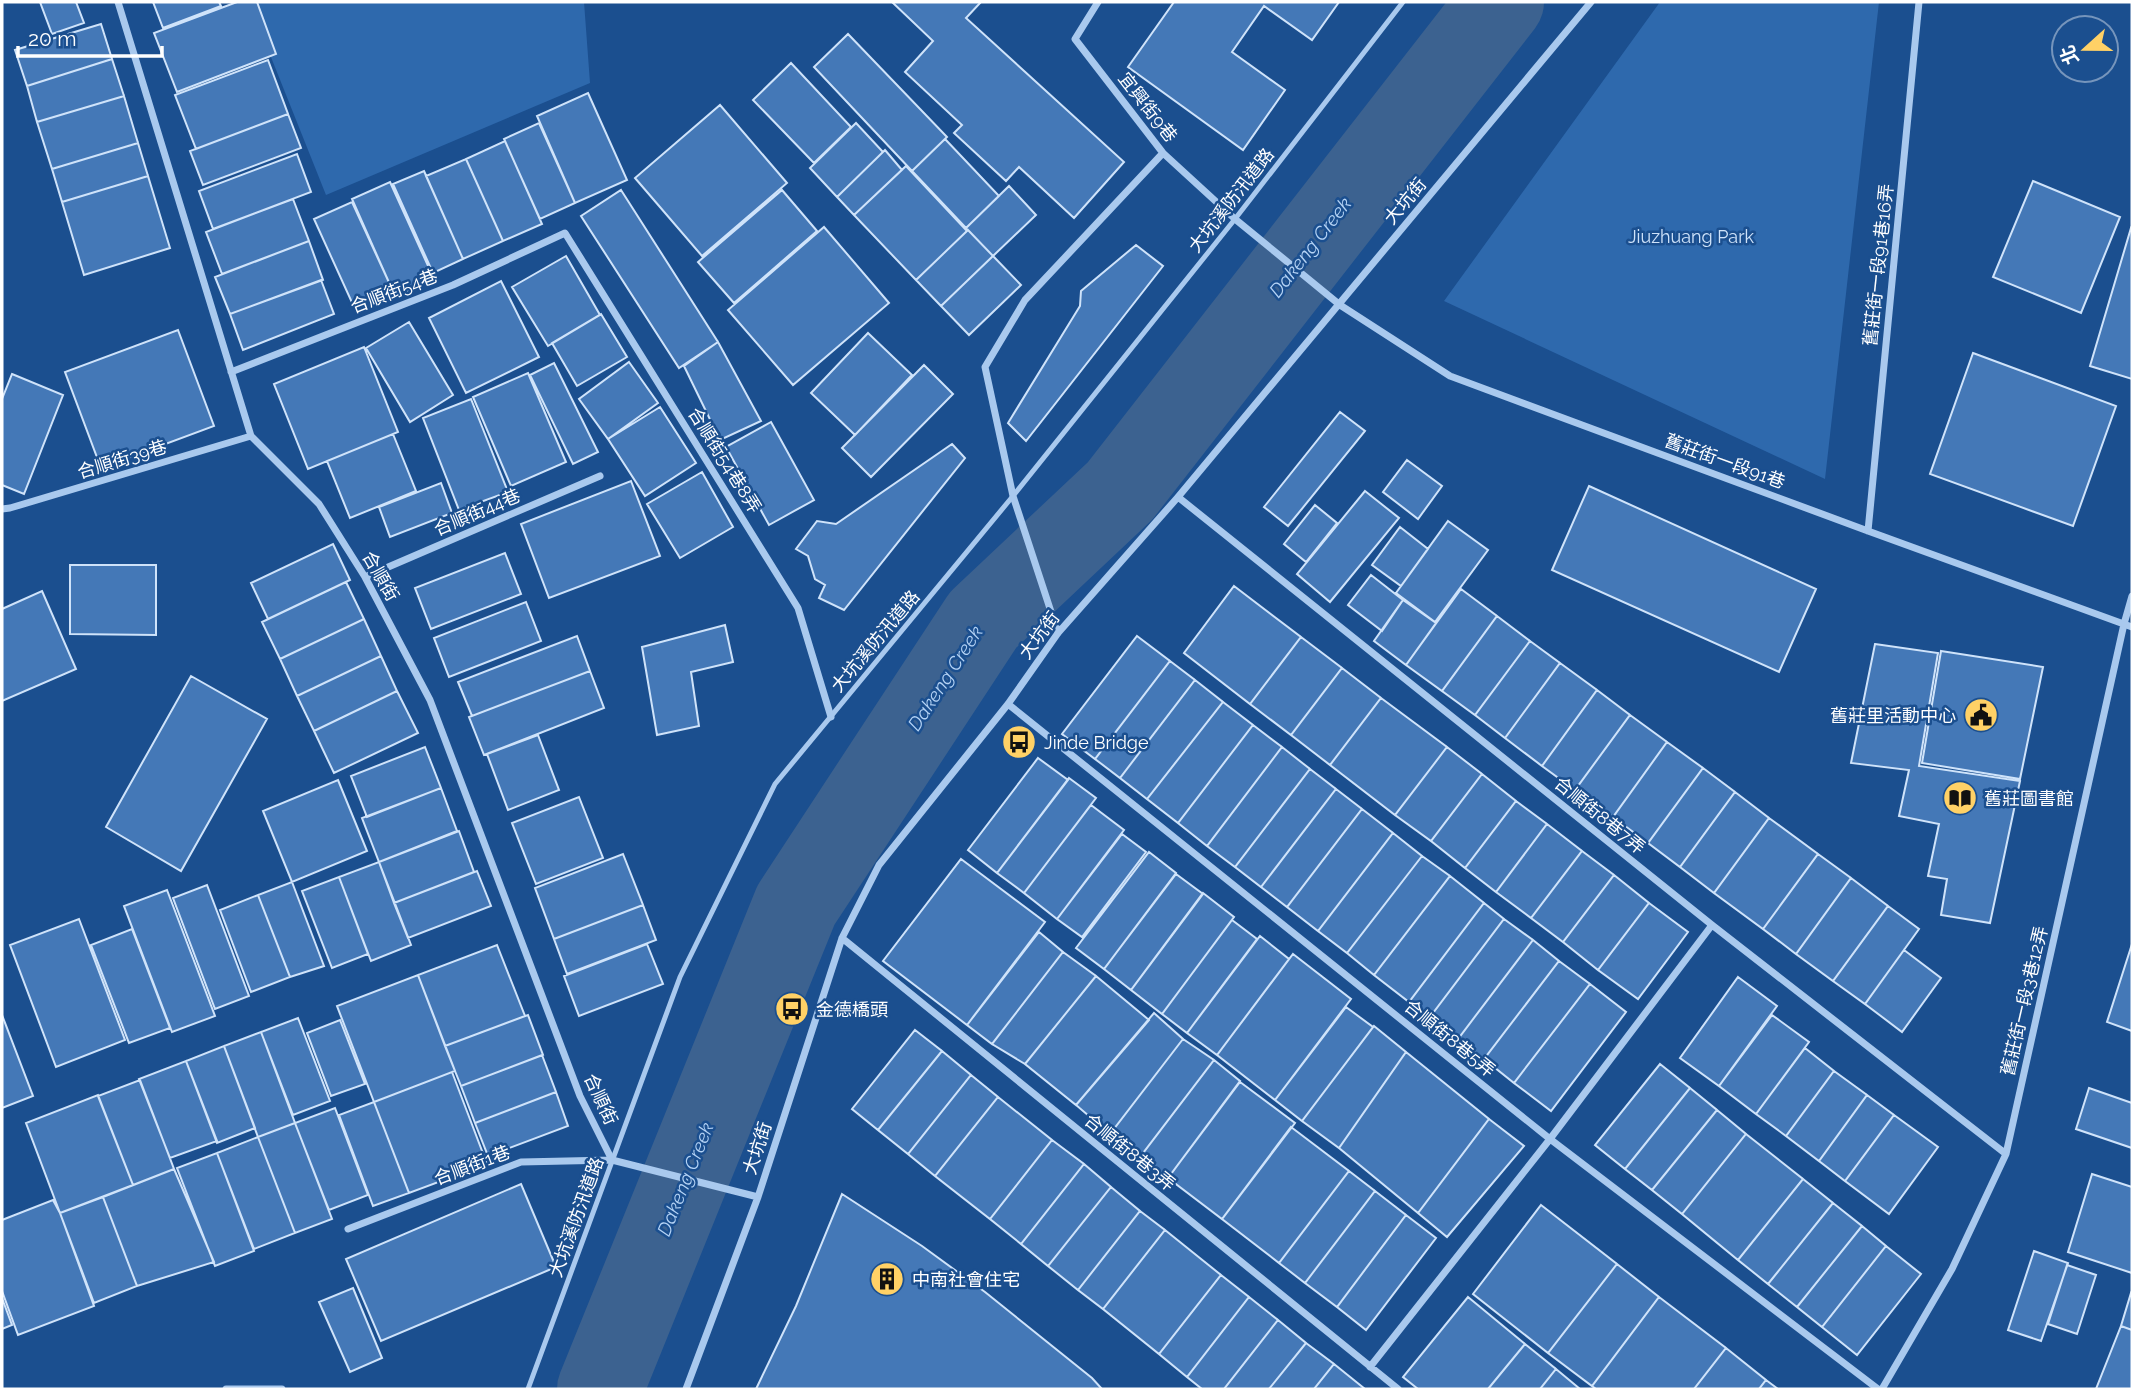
<svg xmlns="http://www.w3.org/2000/svg" width="2134" height="1391" viewBox="0 0 2134 1391" font-family="Raleway,'Noto Sans TC',sans-serif">
  <style>
    .green { fill: #2e69ad }
    .lines { fill: none; stroke-linecap: round; stroke-linejoin: round }
    .river { stroke: #3c6290; stroke-width: 86 }
    .building { fill: #4478b7; stroke: #cfe3fa; stroke-width: 2 }
    .service { stroke: #a9c9ee; stroke-width: 5 }
    .minor { stroke: #a9c9ee; stroke-width: 7 }
    .labels { text-anchor: middle; dominant-baseline: central; stroke-width: 5; stroke-linejoin: round; paint-order: stroke }
    .street-label { font-size: 18px; fill: #fff; stroke: #1b4f8f }
    .park-label { font-size: 18px; fill: #cfe3fa; stroke: #1b4f8f }
    .poi-label { font-size: 18px; fill: #fff; stroke: #1b4f8f; text-anchor: start }
    .water-label { font-size: 19px; font-style: italic; fill: #b5d3f5; stroke: #1b4f8f }
  </style>
  <rect width="100%" height="100%" fill="#1b4f8f"/>
  <path class="green" d="M249 2H584L590 83 326 195Z
    M1660 2H1879L1825 479 1444 301Z"/>
  <g class="lines">
    <path class="river" d="M600 1389 796 905 983 620 1120 491 1501 2"/>
  </g>
  <path class="building" d="M40 2H76L84 23 52 34Z
    M153 2H219L221 6 163 28Z
    M237 2H257L276 54 177 92 154 33Z
    M892 2H981L966 18 1124 162 1074 218 1019 167 1006 181 954 133 962 125 905 72 933 41Z
    M1174 2H1339L1312 40 1264 6 1232 52 1285 90 1243 150 1128 67Z
    M101 24 112 59 27 86 15 50Z
    M848 34 947 137 912 171 814 67Z
    M112 59 124 96 37 122 27 86Z
    M268 60 288 114 196 149 175 95Z
    M791 63 851 127 814 163 753 100Z
    M588 93 627 180 575 203 537 116Z
    M124 96 138 143 52 169 37 122Z
    M720 105 787 183 702 256 635 178Z
    M288 114 301 148 203 185 190 151Z
    M539 123 575 203 540 219 504 139Z
    M856 123 883 152 837 197 810 168Z
    M945 139 999 196 966 228 912 171Z
    M505 141 542 224 503 241 466 159Z
    M138 143 148 176 62 202 52 169Z
    M885 150 902 170 854 215 837 197Z
    M297 154 311 192 213 229 199 191Z
    M466 159 503 241 463 259 426 176Z
    M906 166 967 231 916 280 854 215Z
    M424 171 463 259 433 273 393 184Z
    M148 176 170 248 84 275 62 202Z
    M2033 181 2120 217 2081 313 1993 277Z
    M390 182 434 279 395 296 352 199Z
    M1009 186 1036 215 993 256 966 228Z
    M621 190 718 342 679 368 581 216Z
    M782 190 817 231 734 303 698 262Z
    M293 199 309 241 222 274 206 232Z
    M352 202 392 289 354 307 314 219Z
    M824 227 889 303 793 385 728 310Z
    M2131 228 2132 229V379L2090 366Z
    M968 230 993 256 941 306 916 280Z
    M309 241 323 280 230 314 215 277Z
    M1136 245 1163 266 1026 441 1008 423 1080 306 1081 291Z
    M566 256 600 315 548 346 512 287Z
    M993 256 1021 285 969 335 941 306Z
    M321 280 334 314 243 350 230 314Z
    M501 281 539 357 466 393 429 318Z
    M601 314 627 357 577 386 552 343Z
    M409 322 453 395 410 422 366 348Z
    M178 330 214 426 101 468 65 372Z
    M868 333 912 375 855 435 811 393Z
    M718 342 761 421 720 440 684 366Z
    M364 347 398 432 308 469 274 384Z
    M1973 353 2116 406 2073 526 1930 474Z
    M629 362 658 403 608 439 579 399Z
    M554 363 598 452 573 464 530 375Z
    M924 365 953 394 871 477 842 448Z
    M528 373 566 462 511 486 473 397Z
    M12 374 63 395 24 494 2 485V399Z
    M471 399 508 492 459 510 423 418Z
    M660 407 696 463 645 496 608 439Z
    M1340 412 1365 431 1288 526 1264 507Z
    M771 422 814 500 769 525 726 447Z
    M393 434 416 491 350 518 327 461Z
    M952 444 965 458 844 610 819 598 825 585 815 579 808 556 796 549 817 521 836 524Z
    M1407 460 1442 486 1418 519 1383 492Z
    M702 472 733 527 680 558 647 504Z
    M631 481 660 556 549 598 521 524Z
    M441 483 452 513 390 537 379 507Z
    M1589 486 1816 589 1779 672 1552 570Z
    M1365 491 1399 518 1330 602 1297 574Z
    M1315 505 1337 523 1306 562 1284 544Z
    M1448 521 1488 550 1435 622 1396 593Z
    M1400 527 1428 549 1401 586 1372 565Z
    M333 544 350 580 268 619 251 583Z
    M505 553 521 594 431 629 415 588Z
    M70 565H156V635L70 634Z
    M1371 575 1403 600 1382 631 1348 605Z
    M346 582 364 619 280 659 262 622Z
    M1234 586 1301 637 1250 704 1184 653Z
    M1461 589 1497 616 1442 691 1406 665Z
    M42 591 76 669 2 701V609Z
    M1403 600 1436 623 1406 665 1374 641Z
    M526 602 541 641 449 677 434 638Z
    M1497 616 1530 641 1475 715 1442 691Z
    M364 619 381 656 297 696 280 659Z
    M725 625 733 662 691 672 699 726 657 735 642 647Z
    M577 636 590 671 472 716 458 682Z
    M1137 636 1170 661 1095 759 1062 734Z
    M1301 637 1342 668 1291 735 1250 704Z
    M1530 641 1560 663 1505 738 1475 715Z
    M1875 644 1938 653 1919 766 2020 781 1990 923 1941 915 1947 879 1928 876 1939 824 1899 816 1909 770 1851 763Z
    M1941 651 2043 667 2020 779 1922 763Z
    M381 656 397 691 314 731 297 696Z
    M1170 661 1195 680 1120 778 1095 759Z
    M1560 663 1597 690 1542 766 1505 738Z
    M1342 668 1381 698 1330 765 1291 735Z
    M590 671 604 708 484 755 469 717Z
    M191 676 267 719 181 871 106 827Z
    M1195 680 1223 702 1147 799 1120 778Z
    M1597 690 1630 715 1575 790 1542 766Z
    M397 691 418 733 334 773 314 731Z
    M1381 698 1447 747 1395 815 1330 765Z
    M1223 702 1253 725 1178 823 1147 799Z
    M1630 715 1667 742 1613 817 1575 790Z
    M1253 725 1282 747 1207 846 1178 823Z
    M538 735 559 790 508 810 487 754Z
    M1667 742 1703 768 1648 843 1613 817Z
    M425 747 441 788 367 817 351 776Z
    M1282 747 1310 769 1235 867 1207 846Z
    M1447 747 1482 774 1431 841 1395 815Z
    M1038 758 1068 780 997 873 968 850Z
    M1703 768 1735 792 1680 867 1648 843Z
    M1310 769 1336 789 1261 887 1235 867Z
    M1482 774 1516 801 1465 868 1431 841Z
    M1069 778 1096 798 1024 893 997 873Z
    M338 780 367 851 292 882 263 811Z
    M441 788 457 831 379 862 362 818Z
    M1336 789 1362 809 1287 907 1261 887Z
    M1735 792 1769 818 1714 893 1680 867Z
    M579 797 603 858 536 884 512 823Z
    M1516 801 1547 824 1496 892 1465 868Z
    M1091 805 1124 830 1057 919 1024 893Z
    M1362 809 1393 833 1318 931 1287 907Z
    M1769 818 1818 854 1763 929 1714 893Z
    M1547 824 1582 851 1531 918 1496 892Z
    M459 831 474 872 394 903 379 862Z
    M1393 833 1422 856 1347 953 1318 931Z
    M1122 834 1146 852 1082 937 1057 919Z
    M1582 851 1614 875 1563 942 1531 918Z
    M1149 852 1176 873 1104 969 1076 948Z
    M623 854 643 905 554 939 535 888Z
    M1818 854 1851 878 1796 954 1763 929Z
    M1422 856 1450 876 1374 975 1347 953Z
    M961 859 1045 922 967 1025 883 961Z
    M379 862 411 945 371 961 339 877Z
    M477 871 491 906 408 938 394 903Z
    M1176 874 1203 894 1131 990 1104 969Z
    M1614 875 1649 903 1598 970 1563 942Z
    M1450 876 1484 903 1409 1002 1374 975Z
    M339 877 368 954 332 968 302 891Z
    M1851 878 1888 906 1833 981 1796 954Z
    M292 882 324 966 290 977 258 895Z
    M207 885 249 996 215 1009 173 898Z
    M167 890 215 1016 172 1032 124 906Z
    M1203 893 1234 917 1162 1014 1131 990Z
    M258 895 290 977 251 992 220 910Z
    M1484 903 1504 919 1430 1017 1409 1002Z
    M1649 903 1688 932 1638 999 1598 970Z
    M643 905 656 940 567 974 554 939Z
    M1888 906 1919 929 1865 1004 1833 981Z
    M79 919 125 1040 56 1067 10 945Z
    M1504 919 1533 940 1458 1039 1430 1017Z
    M1232 920 1257 939 1187 1033 1162 1014Z
    M132 929 170 1028 129 1043 91 945Z
    M1039 932 1063 952 992 1044 967 1025Z
    M1260 936 1289 959 1217 1055 1187 1033Z
    M1533 940 1559 961 1484 1059 1458 1039Z
    M647 944 663 984 579 1016 564 976Z
    M2132 944V1031L2107 1022Z
    M497 945 525 1016 445 1046 418 975Z
    M1904 950 1941 978 1902 1032 1865 1004Z
    M1063 952 1096 976 1025 1064 992 1044Z
    M1293 954 1351 999 1275 1100 1217 1055Z
    M1559 961 1590 984 1514 1083 1484 1059Z
    M418 975 455 1071 374 1102 337 1006Z
    M1096 976 1149 1020 1076 1105 1025 1064Z
    M1738 977 1777 1006 1719 1086 1680 1058Z
    M1590 984 1626 1012 1551 1111 1514 1083Z
    M1346 1007 1373 1027 1302 1121 1275 1100Z
    M1154 1013 1183 1039 1110 1134 1076 1105Z
    M2 1015 33 1096 2 1108Z
    M528 1015 543 1055 461 1086 445 1046Z
    M1772 1015 1809 1042 1756 1114 1719 1086Z
    M298 1018 330 1101 293 1115 261 1032Z
    M340 1020 365 1084 331 1096 307 1033Z
    M1374 1026 1406 1052 1339 1148 1302 1121Z
    M915 1030 942 1051 878 1130 852 1109Z
    M261 1032 295 1123 258 1137 224 1046Z
    M1183 1039 1214 1060 1140 1157 1110 1134Z
    M224 1046 255 1128 217 1143 186 1061Z
    M1805 1048 1834 1071 1786 1136 1756 1114Z
    M942 1051 971 1075 908 1154 878 1130Z
    M1406 1052 1489 1119 1418 1213 1339 1148Z
    M542 1055 556 1092 475 1123 461 1086Z
    M1214 1060 1240 1081 1168 1178 1140 1157Z
    M186 1061 217 1141 170 1158 139 1079Z
    M1660 1064 1690 1088 1625 1169 1595 1145Z
    M1834 1071 1867 1095 1819 1161 1786 1136Z
    M452 1072 487 1164 409 1193 374 1102Z
    M971 1075 998 1097 935 1176 908 1154Z
    M140 1080 174 1169 133 1185 98 1096Z
    M1240 1082 1295 1123 1222 1219 1168 1178Z
    M1690 1088 1717 1110 1652 1190 1625 1169Z
    M2089 1088 2132 1103V1148L2076 1129Z
    M556 1092 568 1126 488 1156 475 1123Z
    M98 1095 133 1185 60 1213 26 1123Z
    M1867 1095 1894 1115 1845 1181 1819 1161Z
    M998 1097 1052 1140 990 1219 935 1176Z
    M374 1102 409 1193 373 1206 339 1115Z
    M335 1108 368 1195 329 1210 295 1123Z
    M1717 1110 1746 1134 1682 1214 1652 1190Z
    M1894 1115 1938 1147 1889 1214 1845 1181Z
    M1489 1119 1524 1146 1447 1237 1418 1213Z
    M295 1123 332 1219 295 1233 258 1137Z
    M1291 1127 1349 1171 1279 1263 1222 1219Z
    M1746 1134 1803 1179 1738 1260 1682 1214Z
    M258 1137 295 1233 254 1249 217 1153Z
    M1052 1140 1084 1164 1021 1244 990 1219Z
    M217 1153 254 1251 215 1266 177 1168Z
    M1084 1164 1111 1187 1048 1266 1021 1244Z
    M174 1169 214 1262 137 1286 103 1197Z
    M1349 1171 1375 1191 1305 1283 1279 1263Z
    M2092 1174 2132 1187V1273L2068 1252Z
    M1803 1179 1833 1203 1768 1284 1738 1260Z
    M521 1184 556 1267 381 1341 346 1259Z
    M1111 1187 1140 1211 1078 1290 1048 1266Z
    M1375 1191 1406 1215 1337 1307 1305 1283Z
    M842 1194 922 1246 985 1292 1092 1378 1102 1389H756L796 1306Z
    M103 1197 137 1286 94 1303 60 1213Z
    M53 1200 60 1213 94 1306 18 1335 2 1291V1220Z
    M1833 1203 1862 1226 1797 1307 1768 1284Z
    M1541 1205 1617 1264 1548 1353 1473 1294Z
    M1140 1211 1165 1230 1103 1309 1078 1290Z
    M1406 1215 1436 1238 1366 1330 1337 1307Z
    M1862 1226 1886 1246 1822 1327 1797 1307Z
    M1165 1230 1221 1275 1159 1354 1103 1309Z
    M1886 1246 1921 1274 1857 1355 1822 1327Z
    M2034 1251 2068 1263 2041 1341 2008 1330Z
    M1617 1264 1659 1297 1592 1386 1548 1353Z
    M2067 1265 2096 1275 2077 1334 2048 1324Z
    M1221 1275 1249 1297 1187 1377 1159 1354Z
    M353 1288 382 1358 350 1372 319 1302Z
    M2131 1293 2132 1294V1330L2121 1326Z
    M1249 1297 1278 1320 1224 1389H1202L1187 1377Z
    M1468 1297 1525 1344 1488 1389H1418L1403 1377Z
    M1659 1297 1726 1348 1694 1389H1596L1592 1386Z
    M2 1298 12 1325 2 1329Z
    M1278 1320 1306 1343 1269 1389H1224Z
    M2121 1326 2132 1330V1389H2096Z
    M1306 1343 1334 1364 1314 1389H1269Z
    M1525 1344 1556 1369 1540 1389H1488Z
    M1726 1348 1766 1380 1759 1389H1694Z
    M1334 1364 1365 1389H1314Z
    M1556 1369 1580 1389H1540Z
    M1766 1380 1778 1389H1759Z"/>
  <g class="lines">
    <path class="service" d="M528 1389 680 977 775 784 1013 496 1235 219 1403 2"/>
    <path class="minor" d="M118 2 251 436 319 504 365 577 430 700 580 1096 612 1160 758 1197
      M1098 2 1075 39 1163 153 1235 219 1340 305 1450 376 1868 531 2132 627
      M231 372 453 285 565 233 798 608 831 717
      M1178 497 1712 925 2006 1154
      M2 509 10 508 251 436
      M1868 531 1919 2
      M365 577 600 476
      M1058 633 1013 496 985 367 1025 300 1163 153
      M1008 704 1550 1139 1878 1389
      M842 938 1398 1389
      M348 1229 521 1162 612 1160
      M1370 1367 1550 1139 1712 925
      M226 1389H282
      M686 1389 758 1197 842 938 879 865 1008 704 1058 633 1178 497 1591 2
      M1882 1389 1952 1269 2006 1154 2124 624 2132 596"/>
  </g>
  <defs>
    <g id="civic-disc" transform="scale(1.75)"><circle r="9.5" fill="#ffd166" stroke="#1b4f8f"/><path d="M-.6-6.5H3V-4.5H.6V-3L4-1V1h2V6H-6V1h2V-1L-.6-3ZM-1.2 2.5V6h2.4V2.5Z" fill="#111"/></g>
    <g id="bus-disc" transform="scale(1.75)"><circle r="9.5" fill="#ffd166" stroke="#1b4f8f"/><path d="M-5-6H5V4H4V6H2V4H-2V6H-4V4H-5ZM-3.5-4V0h7V-4ZM-3.5 1.2v1.5H-2V1.2ZM2 1.2v1.5H3.5V1.2Z" fill="#111"/></g>
    <g id="library-disc" transform="scale(1.75)"><circle r="9.5" fill="#ffd166" stroke="#1b4f8f"/><path d="M-6-4Q-3-5.5-.7-3.5V5Q-3 3-6 4ZM6-4Q3-5.5 .7-3.5V5Q3 3 6 4Z" fill="#111"/></g>
    <g id="building-disc" transform="scale(1.75)"><circle r="9.5" fill="#ffd166" stroke="#1b4f8f"/><path d="M-4-6H4V6H1V3H-1V6H-4ZM-2.5-4.3h1.7v1.8h-1.7ZM.8-4.3h1.7v1.8H.8ZM-2.5-1h1.7V.8h-1.7ZM.8-1h1.7V.8H.8Z" fill="#111"/></g>
  </defs>
  <g fill-rule="evenodd">
    <use href="#civic-disc" x="1981" y="715"/>
    <use href="#bus-disc" x="1019" y="742"/>
    <use href="#library-disc" x="1960" y="798"/>
    <use href="#bus-disc" x="792" y="1009"/>
    <use href="#building-disc" x="887" y="1279"/>
  </g>
  <g class="labels">
    <g class="street-label">
      <text transform="translate(1148 107) rotate(52)">宜興街9巷</text>
      <text transform="translate(1231 200) rotate(-52)">大坑溪防汛道路</text>
      <text transform="translate(1405 201) rotate(-50)">大坑街</text>
      <text transform="translate(1878 265) rotate(-84)">舊莊街一段91巷16弄</text>
      <text transform="translate(394 291) rotate(-21)">合順街54巷</text>
      <text transform="translate(122 459) rotate(-17)">合順街39巷</text>
      <text transform="translate(725 460) rotate(58)">合順街54巷8弄</text>
      <text transform="translate(1725 461) rotate(20)">舊莊街一段91巷</text>
      <text transform="translate(477 512) rotate(-23)">合順街44巷</text>
      <text transform="translate(381 576) rotate(60)">合順街</text>
      <text transform="translate(1039 635) rotate(-53)">大坑街</text>
      <text transform="translate(875 641) rotate(-50)">大坑溪防汛道路</text>
      <text transform="translate(1600 815) rotate(39)">合順街8巷7弄</text>
      <text transform="translate(2024 1001) rotate(-77)">舊莊街一段3巷12弄</text>
      <text transform="translate(1450 1038) rotate(39)">合順街8巷5弄</text>
      <text transform="translate(601 1099) rotate(65)">合順街</text>
      <text transform="translate(757 1148) rotate(-72)">大坑街</text>
      <text transform="translate(1130 1152) rotate(39)">合順街8巷3弄</text>
      <text transform="translate(472 1165) rotate(-21)">合順街1巷</text>
      <text transform="translate(576 1217) rotate(-70)">大坑溪防汛道路</text>
    </g>
    <g class="park-label">
      <text x="1691" y="236">Jiuzhuang Park</text>
    </g>
    <g class="poi-label">
      <text x="1956" y="715" text-anchor="end">舊莊里活動中心</text>
      <text x="1044" y="742">Jinde Bridge</text>
      <text x="1984" y="798">舊莊圖書館</text>
      <text x="816" y="1009">金德橋頭</text>
      <text x="912" y="1279">中南社會住宅</text>
    </g>
    <g class="water-label">
      <text transform="translate(1310 247) rotate(-52)">Dakeng Creek</text>
      <text transform="translate(945 678) rotate(-57)">Dakeng Creek</text>
      <text transform="translate(685 1179) rotate(-68)">Dakeng Creek</text>
    </g>
  </g>
  <rect width="2134" height="1391" fill="none" stroke="#ffffff" stroke-width="7"/>
  <g transform="translate(2085 49) rotate(249)"><circle r="33" fill="#1b4f8f" stroke="#7695bc" stroke-width="2"/>
  <path d="M0-5L12 26L0 18L-12 26Z" fill="#ffd166"/>
  <text y="-10" font-size="19" font-weight="bold" text-anchor="middle" fill="#ffffff">北</text>
  </g>
  <path d="M18 46v10h144v-10" fill="none" stroke="#ffffff" stroke-width="3.5"/>
  <text x="28" y="46" font-size="21" fill="#ffffff" stroke="#1b4f8f" stroke-width="5" paint-order="stroke">20 m</text>
</svg>
